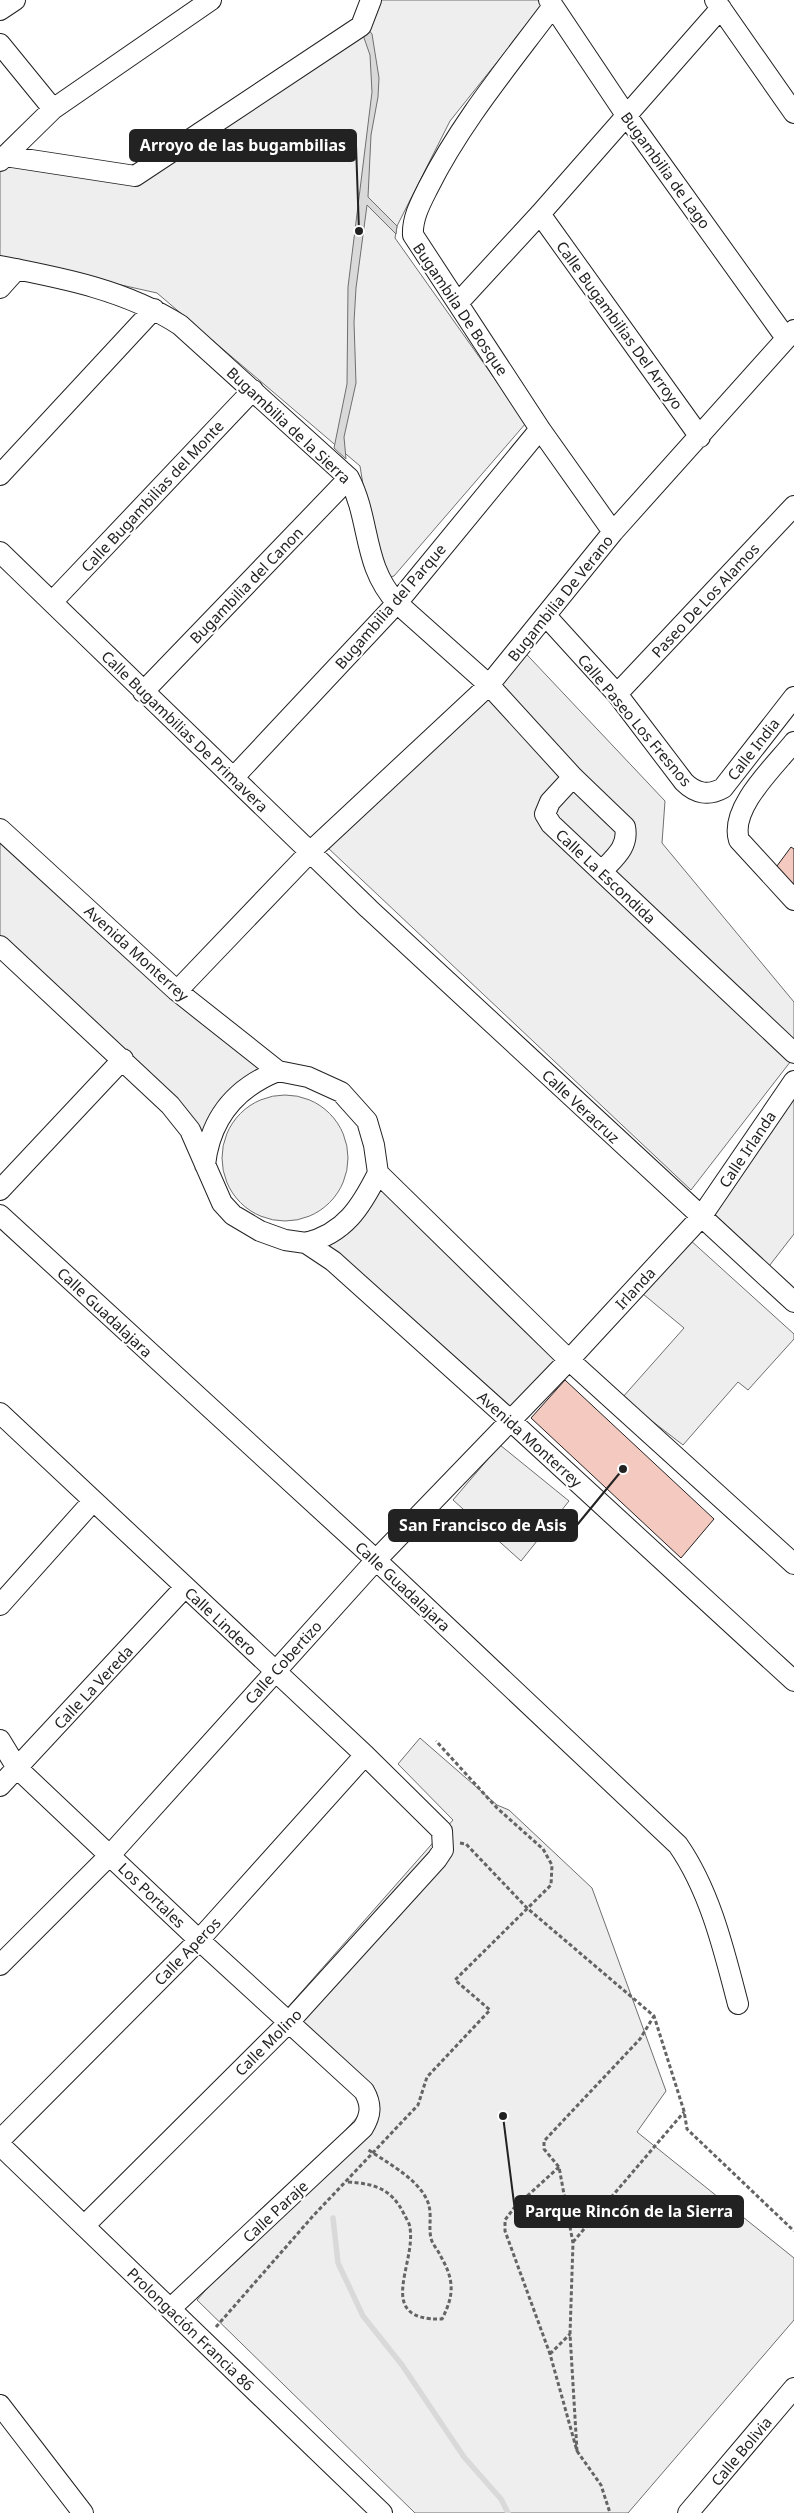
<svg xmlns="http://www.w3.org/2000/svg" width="794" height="2513" viewBox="0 0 794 2513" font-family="'Noto Sans',sans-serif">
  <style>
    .green { fill: #eee; stroke: #6f6f6f }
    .water { fill: #d9d9d9; stroke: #6f6f6f }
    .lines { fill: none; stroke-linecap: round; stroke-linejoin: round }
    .stream { stroke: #d9d9d9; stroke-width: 5.5 }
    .building { fill: #f3c9c0; stroke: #222 }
    .minor-casing { stroke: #222; stroke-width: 22 }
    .path { stroke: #646464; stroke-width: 3; stroke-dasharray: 4 2.5; stroke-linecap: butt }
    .minor { stroke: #fff; stroke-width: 20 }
    .labels { text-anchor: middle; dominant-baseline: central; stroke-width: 4; stroke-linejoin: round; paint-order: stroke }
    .street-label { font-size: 15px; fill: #222; stroke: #fff }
    .leader { fill: none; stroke: #222; stroke-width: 2 }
    .callout-dot { fill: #222; stroke: #fff; stroke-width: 2 }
    .callout { fill: #222; stroke: #222; stroke-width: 2 }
    .callout-label { font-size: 16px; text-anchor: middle; font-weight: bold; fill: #fff }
  </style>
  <rect width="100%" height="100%" fill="#fff"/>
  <path class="green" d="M375 0H544L545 2 450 121 397 226 395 238 526 423 394 576 386 578 376 566 360 466 157 293 0 258V170L6 163 138 184 363 35Z
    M514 641 665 801 662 843 794 1002V1057L691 1190 327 847Z
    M0 824 278 1071 257 1081 207 1145 0 950Z
    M222 1158a63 63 0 1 1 126 0a63 63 0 1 1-126 0Z
    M794 1097V1234L766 1270 705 1219Z
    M378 1182 561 1360 510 1412 325 1244 345 1236 370 1205Z
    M689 1239 794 1334V1339L748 1390 738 1382 683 1445 622 1398 684 1328 643 1294Z
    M500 1445 569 1501 521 1561 453 1500Z
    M420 1738 497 1805 509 1810 592 1888 666 2091 637 2132 794 2258V2320L628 2513H415L197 2300 373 2099 281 2015 453 1820 398 1764Z"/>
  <path class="water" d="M367 28 372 34 379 78 378 97 371 135 368 197 397 226 396 234 367 205 356 288 354 322 356 383 344 437 346 459 334 448 347 384 348 287 372 92 370 55 363 35Z"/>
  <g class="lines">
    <path class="stream" d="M333 2218 338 2263 363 2316 402 2365 464 2457 501 2499 508 2513"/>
  </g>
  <path class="building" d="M791 847 794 849V886L774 870Z
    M565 1380 714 1519 681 1558 531 1418Z"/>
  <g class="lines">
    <g class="minor-casing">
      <path id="minor" d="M549 0 626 115 786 338
        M715 0 794 113
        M553 6C509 65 461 122 428 188 421 202 412 218 413 235L540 429 613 532
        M0 10 15 0
        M0 44 53 109
        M5 156 135 176 361 26 371 0
        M0 161 53 109 211 0
        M540 214 700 437
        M0 266C62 278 126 290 180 325L349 478C371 521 362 565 397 603L489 685 573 777 550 802 545 814 551 824 794 1053
        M0 288 17 269
        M458 303 540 214 721 8
        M0 475 154 309
        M0 552 369 909 794 1302
        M52 602 253 390
        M546 616 617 694 684 782C696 794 709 796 723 788L794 697
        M143 692 349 478
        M617 694 794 506
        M794 742C775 766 729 808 739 840L794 900
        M234 777 397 603 540 429
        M573 777 625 827C629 847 614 858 602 871
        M0 829 177 991 278 1071 308 1077 341 1092 367 1121 374 1145 378 1173 569 1360 794 1564
        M0 946 170 1105 190 1130 222 1203 233 1215 260 1231 285 1240 306 1243 333 1261 511 1421 794 1681
        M177 991 310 852 489 685 613 532 794 330
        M205 1165C210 1119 235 1088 278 1071
        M0 1190 123 1059
        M0 1215 376 1560 678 1845C710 1891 724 1950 738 2004
        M306 1243C345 1233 361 1207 378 1173
        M0 1413 365 1755 442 1831 443 1850 437 1859 289 2022 84 2226
        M0 1605 93 1501
        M0 1740 17 1768 199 1940 364 2091C372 2105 371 2115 363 2128L171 2308
        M0 1786 185 1587
        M0 1965 111 1854 376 1560 569 1360 701 1217 794 1081
        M0 2140 199 1940 365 1755
        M0 2145 382 2513
        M0 2405 83 2513
        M688 2513 794 2388"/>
    </g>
    <path class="path" d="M460 1843 466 1844 527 1908 654 2016 684 2111 687 2129 794 2231
      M559 2167 514 2208 505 2220V2231L550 2354 577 2451 570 2334 573 2243 559 2167 544 2149V2141L640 2039 654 2016
      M348 2182C375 2184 391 2188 404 2214 406 2218 410 2224 410 2228 416 2265 374 2321 442 2319 455 2294 454 2279 440 2255 438 2250 432 2244 431 2238 428 2226 433 2213 427 2200 417 2178 386 2162 367 2149
      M573 2242 684 2112
      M216 2327 313 2216 418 2105 427 2077 490 2010 455 1980 551 1885 552 1865 543 1849 497 1808 436 1741
      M550 2354 570 2334
      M577 2451 601 2485 610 2513"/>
    <use href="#minor" class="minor"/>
  </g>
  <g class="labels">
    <g class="street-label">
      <text transform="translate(666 170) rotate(54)">Bugambilia de Lago</text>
      <text transform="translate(461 309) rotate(56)">Bugambila De Bosque</text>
      <text transform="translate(620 325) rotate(54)">Calle Bugambilias Del Arroyo</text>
      <text transform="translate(289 425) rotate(43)">Bugambilia de la Sierra</text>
      <text transform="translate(152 496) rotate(-47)">Calle Bugambilias del Monte</text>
      <text transform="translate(246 585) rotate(-46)">Bugambilia del Canon</text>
      <text transform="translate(560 598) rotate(-51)">Bugambilia De Verano</text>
      <text transform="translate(705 600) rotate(-47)">Paseo De Los Alamos</text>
      <text transform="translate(390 606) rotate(-49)">Bugambilia del Parque</text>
      <text transform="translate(635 720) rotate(50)">Calle Paseo Los Fresnos</text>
      <text transform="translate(185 731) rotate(44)">Calle Bugambilias De Primavera</text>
      <text transform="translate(753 749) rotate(-52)">Calle India</text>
      <text transform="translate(606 876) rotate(43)">Calle La Escondida</text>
      <text transform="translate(137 953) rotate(42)">Avenida Monterrey</text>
      <text transform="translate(581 1106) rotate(43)">Calle Veracruz</text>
      <text transform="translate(747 1149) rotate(-56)">Calle Irlanda</text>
      <text transform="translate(635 1288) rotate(-47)">Irlanda</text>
      <text transform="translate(105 1312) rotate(43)">Calle Guadalajara</text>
      <text transform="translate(530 1439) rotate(42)">Avenida Monterrey</text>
      <text transform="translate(403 1586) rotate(43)">Calle Guadalajara</text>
      <text transform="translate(221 1621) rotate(43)">Calle Lindero</text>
      <text transform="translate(283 1662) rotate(-48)">Calle Cobertizo</text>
      <text transform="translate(93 1687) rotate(-47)">Calle La Vereda</text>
      <text transform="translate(152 1895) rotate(44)">Los Portales</text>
      <text transform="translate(187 1951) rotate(-46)">Calle Aperos</text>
      <text transform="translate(268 2042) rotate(-45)">Calle Molino</text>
      <text transform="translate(275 2211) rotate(-43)">Calle Paraje</text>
      <text transform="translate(191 2329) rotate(44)">Prolongación Francia 86</text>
      <text transform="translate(741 2451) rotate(-50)">Calle Bolivia</text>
    </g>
  </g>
  <path class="leader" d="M359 231L356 145M623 1469L577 1525M503 2116L515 2211"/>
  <g class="callout-dot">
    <circle cx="359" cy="231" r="5"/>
    <circle cx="623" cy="1469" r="5"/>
    <circle cx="503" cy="2116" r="5"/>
  </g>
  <g class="callout">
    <rect x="130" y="130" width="226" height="31" rx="5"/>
    <rect x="389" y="1510" width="188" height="31" rx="5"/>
    <rect x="515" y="2196" width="228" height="31" rx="5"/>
  </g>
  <g class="callout-label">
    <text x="243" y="151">Arroyo de las bugambilias</text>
    <text x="483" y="1531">San Francisco de Asis</text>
    <text x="629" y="2217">Parque Rincón de la Sierra</text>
  </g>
</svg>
